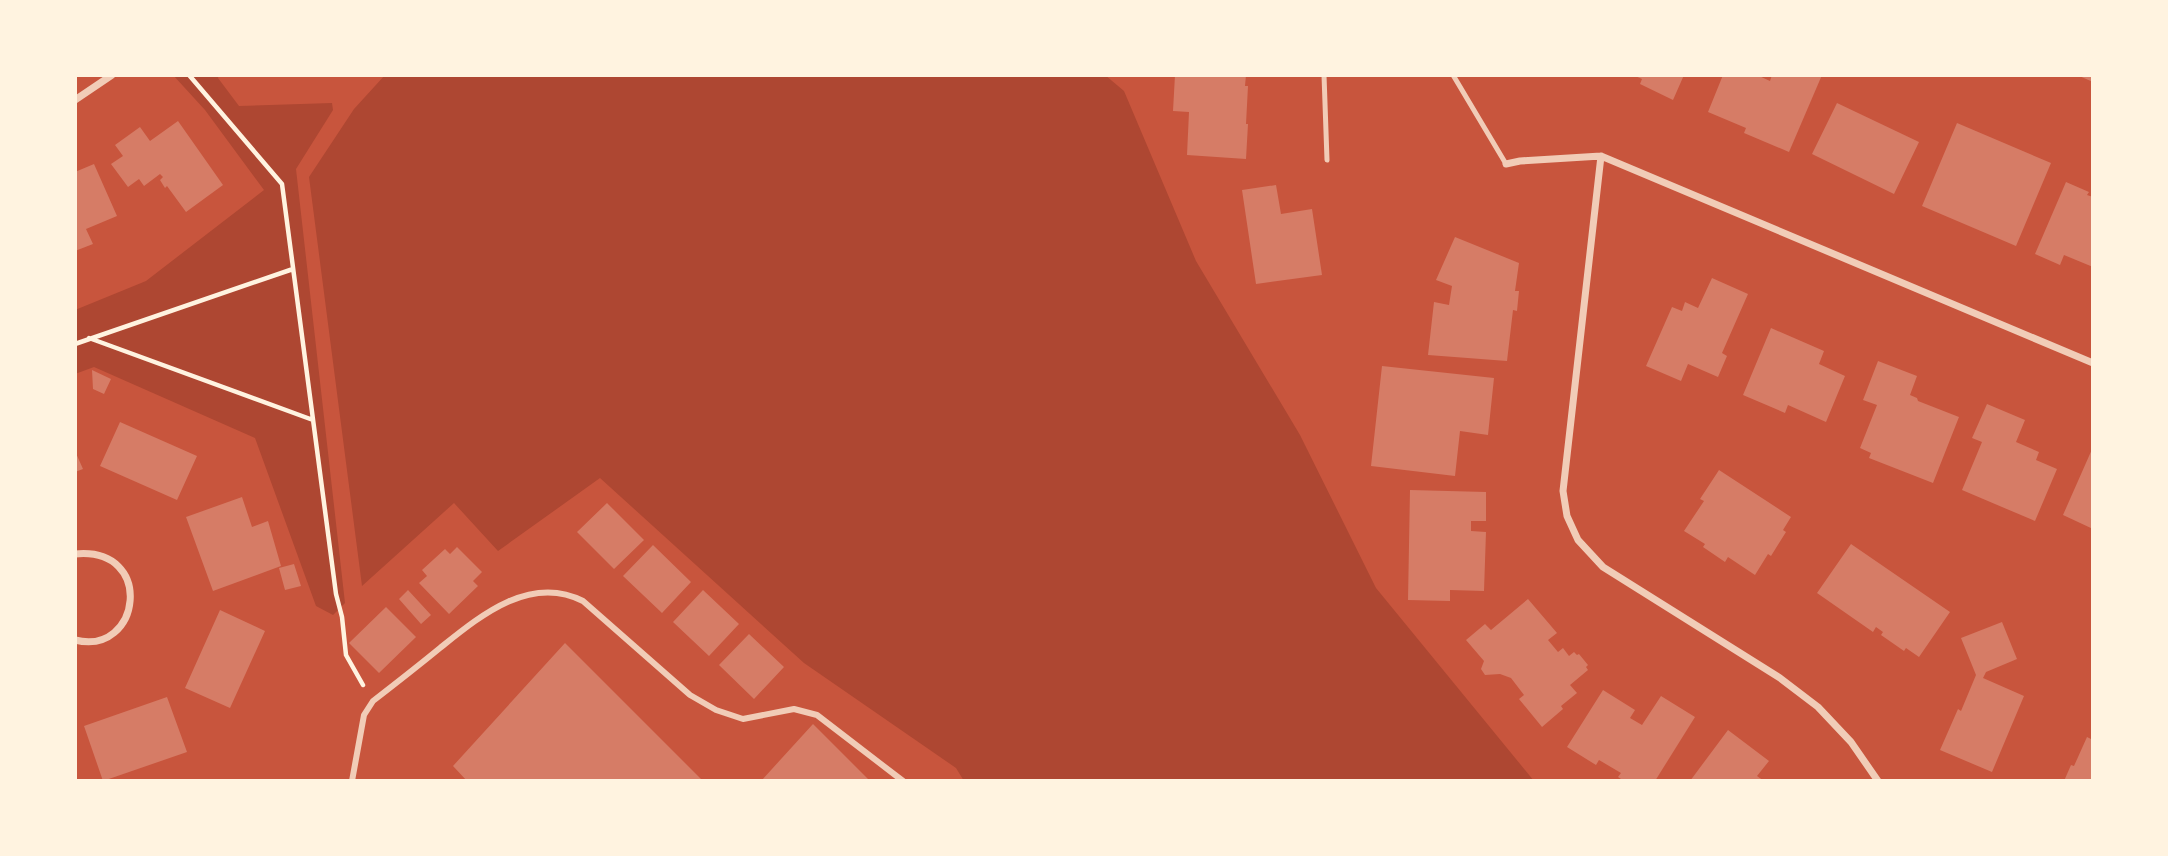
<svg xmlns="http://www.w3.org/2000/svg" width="2168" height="856" viewBox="0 0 2168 856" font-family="'Sofia Sans Condensed',sans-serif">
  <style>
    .green { fill: #ae4732 }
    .building { fill: #d67c66 }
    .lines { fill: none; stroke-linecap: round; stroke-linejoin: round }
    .path { stroke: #fff3e0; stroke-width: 4.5 }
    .service { stroke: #f1ccb7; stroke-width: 5 }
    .pedestrian { stroke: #f1ccb7; stroke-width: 6 }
    .minor { stroke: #f1ccb7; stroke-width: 7 }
  </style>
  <rect width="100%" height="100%" fill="#c8553d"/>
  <path class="green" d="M173 75H219L218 78 239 106 332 103 333 110 296 169 345 603 333 615 316 606 255 438 94 367 75 374V310L146 281 264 190 205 110Z
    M385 75H1105L1124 91 1196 261 1300 435 1376 588 1534 781H964L956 768 804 663 600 478 498 551 454 503 362 586 309 177 354 109Z"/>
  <path class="building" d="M1175 75 1212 77V75H1246L1245 86H1248L1246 124H1248L1246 159 1187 155 1189 112 1173 111Z
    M1633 75H1684L1673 100 1640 84 1642 79Z
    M1723 75H1757L1770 81 1772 75H1822L1789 152 1744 133 1746 128 1708 112Z
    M2077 75H2093V82Z
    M1837 103 1919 142 1894 194 1812 154Z
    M178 121 223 185 186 212 167 186 165 188 160 180 163 177 160 174 144 186 139 179 128 187 111 164 123 156 115 145 140 127 150 141Z
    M1957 123 2051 163 2016 246 1922 206Z
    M94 164 117 216 86 229 93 244 75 251V172Z
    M2066 182 2089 192 2087 195 2093 197V267L2064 255 2060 265 2035 254Z
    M1276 185 1281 214 1312 209 1322 275 1256 284 1242 190Z
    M1455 237 1519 263 1515 291H1519L1517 311 1513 310 1507 361 1428 355 1434 302 1449 305 1452 286 1436 280Z
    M1712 278 1748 294 1722 353 1727 356 1718 377 1688 364 1681 381 1646 366 1672 307 1682 311 1685 302 1698 308Z
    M1771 328 1824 351 1819 364 1845 376 1826 422 1788 405 1785 413 1743 395Z
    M1878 361 1917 376 1910 395 1917 398 1918 401 1959 417 1933 483 1869 458 1871 453 1860 448 1877 405 1863 400Z
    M1382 366 1494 378 1488 435 1460 431 1455 476 1371 466Z
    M92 370 111 379 104 394 93 389Z
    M1987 404 2025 420 2016 442 2039 452 2036 460 2057 469 2035 521 1962 490 1982 442 1972 438Z
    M120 422 197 456 177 500 100 466Z
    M2093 447V529L2063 515Z
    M75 451 83 469 75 472Z
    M1719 470 1791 517 1783 530 1786 532 1771 556 1768 554 1755 575 1728 557 1725 562 1703 547 1705 544 1684 531 1704 501 1700 499Z
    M1410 490 1486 492V521H1471V531L1486 532 1484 591 1450 590V601L1408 600Z
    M242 497 252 527 268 521 281 566 213 591 186 517Z
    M607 503 644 540 614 569 577 532Z
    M1851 544 1950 612 1919 657 1906 648 1904 651 1881 635 1883 632 1876 627 1873 632 1817 593Z
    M653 545 691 582 662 613 623 576Z
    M457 547 482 572 473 581 478 586 449 614 419 583 427 576 422 570 445 549 450 554Z
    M294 564 301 586 285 590 279 568Z
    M408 590 431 615 421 624 399 599Z
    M703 590 739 624 709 656 673 622Z
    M1528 599 1557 633 1548 640 1558 652 1563 648 1569 656 1574 652 1577 655 1579 654 1588 665 1586 667 1588 670 1570 685 1577 693 1561 706 1563 709 1542 727 1519 699 1524 695 1511 678 1500 674 1485 675 1481 669 1484 661 1466 640 1485 624 1491 630Z
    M386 607 416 637 379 673 349 643Z
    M220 610 265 631 230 708 185 688Z
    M2002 622 2017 659 1986 672 1983 678 2024 696 1992 772 1940 750 1958 709 1961 711 1976 675 1961 638Z
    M749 634 784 667 754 699 719 665Z
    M565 643 703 781H467L453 766Z
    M1603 690 1635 710 1630 718 1642 725 1661 696 1695 717 1655 781H1624L1618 777 1621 773 1599 760 1596 765 1567 747Z
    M167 697 187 752 103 781 84 726Z
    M813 724 870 781H761Z
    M1728 730 1769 761 1757 776 1764 781H1690Z
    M2087 737 2093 740V781H2064L2071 765 2074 766Z"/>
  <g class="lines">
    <path class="path" d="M189 75 282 184 336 594 342 617 346 655 363 685
      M89 338 313 420
      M75 344 293 269"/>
    <path class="service" d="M1324 75 1327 160
      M1453 75 1506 164"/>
    <path class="pedestrian" d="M352 781 364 715 373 701C395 684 418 666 440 648 480 616 530 574 583 601L690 695 716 710 743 719 794 709 817 715 903 781"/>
    <path class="minor" d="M75 100 112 75
      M1601 156 1563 491 1567 516 1578 540 1603 567 1780 678 1818 707 1851 742 1878 781
      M1506 164 1520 161 1601 156 2093 363
      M75 554C156 546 141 657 75 640"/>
  </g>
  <rect width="2168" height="856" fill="none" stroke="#fff3e0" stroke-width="154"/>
</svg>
